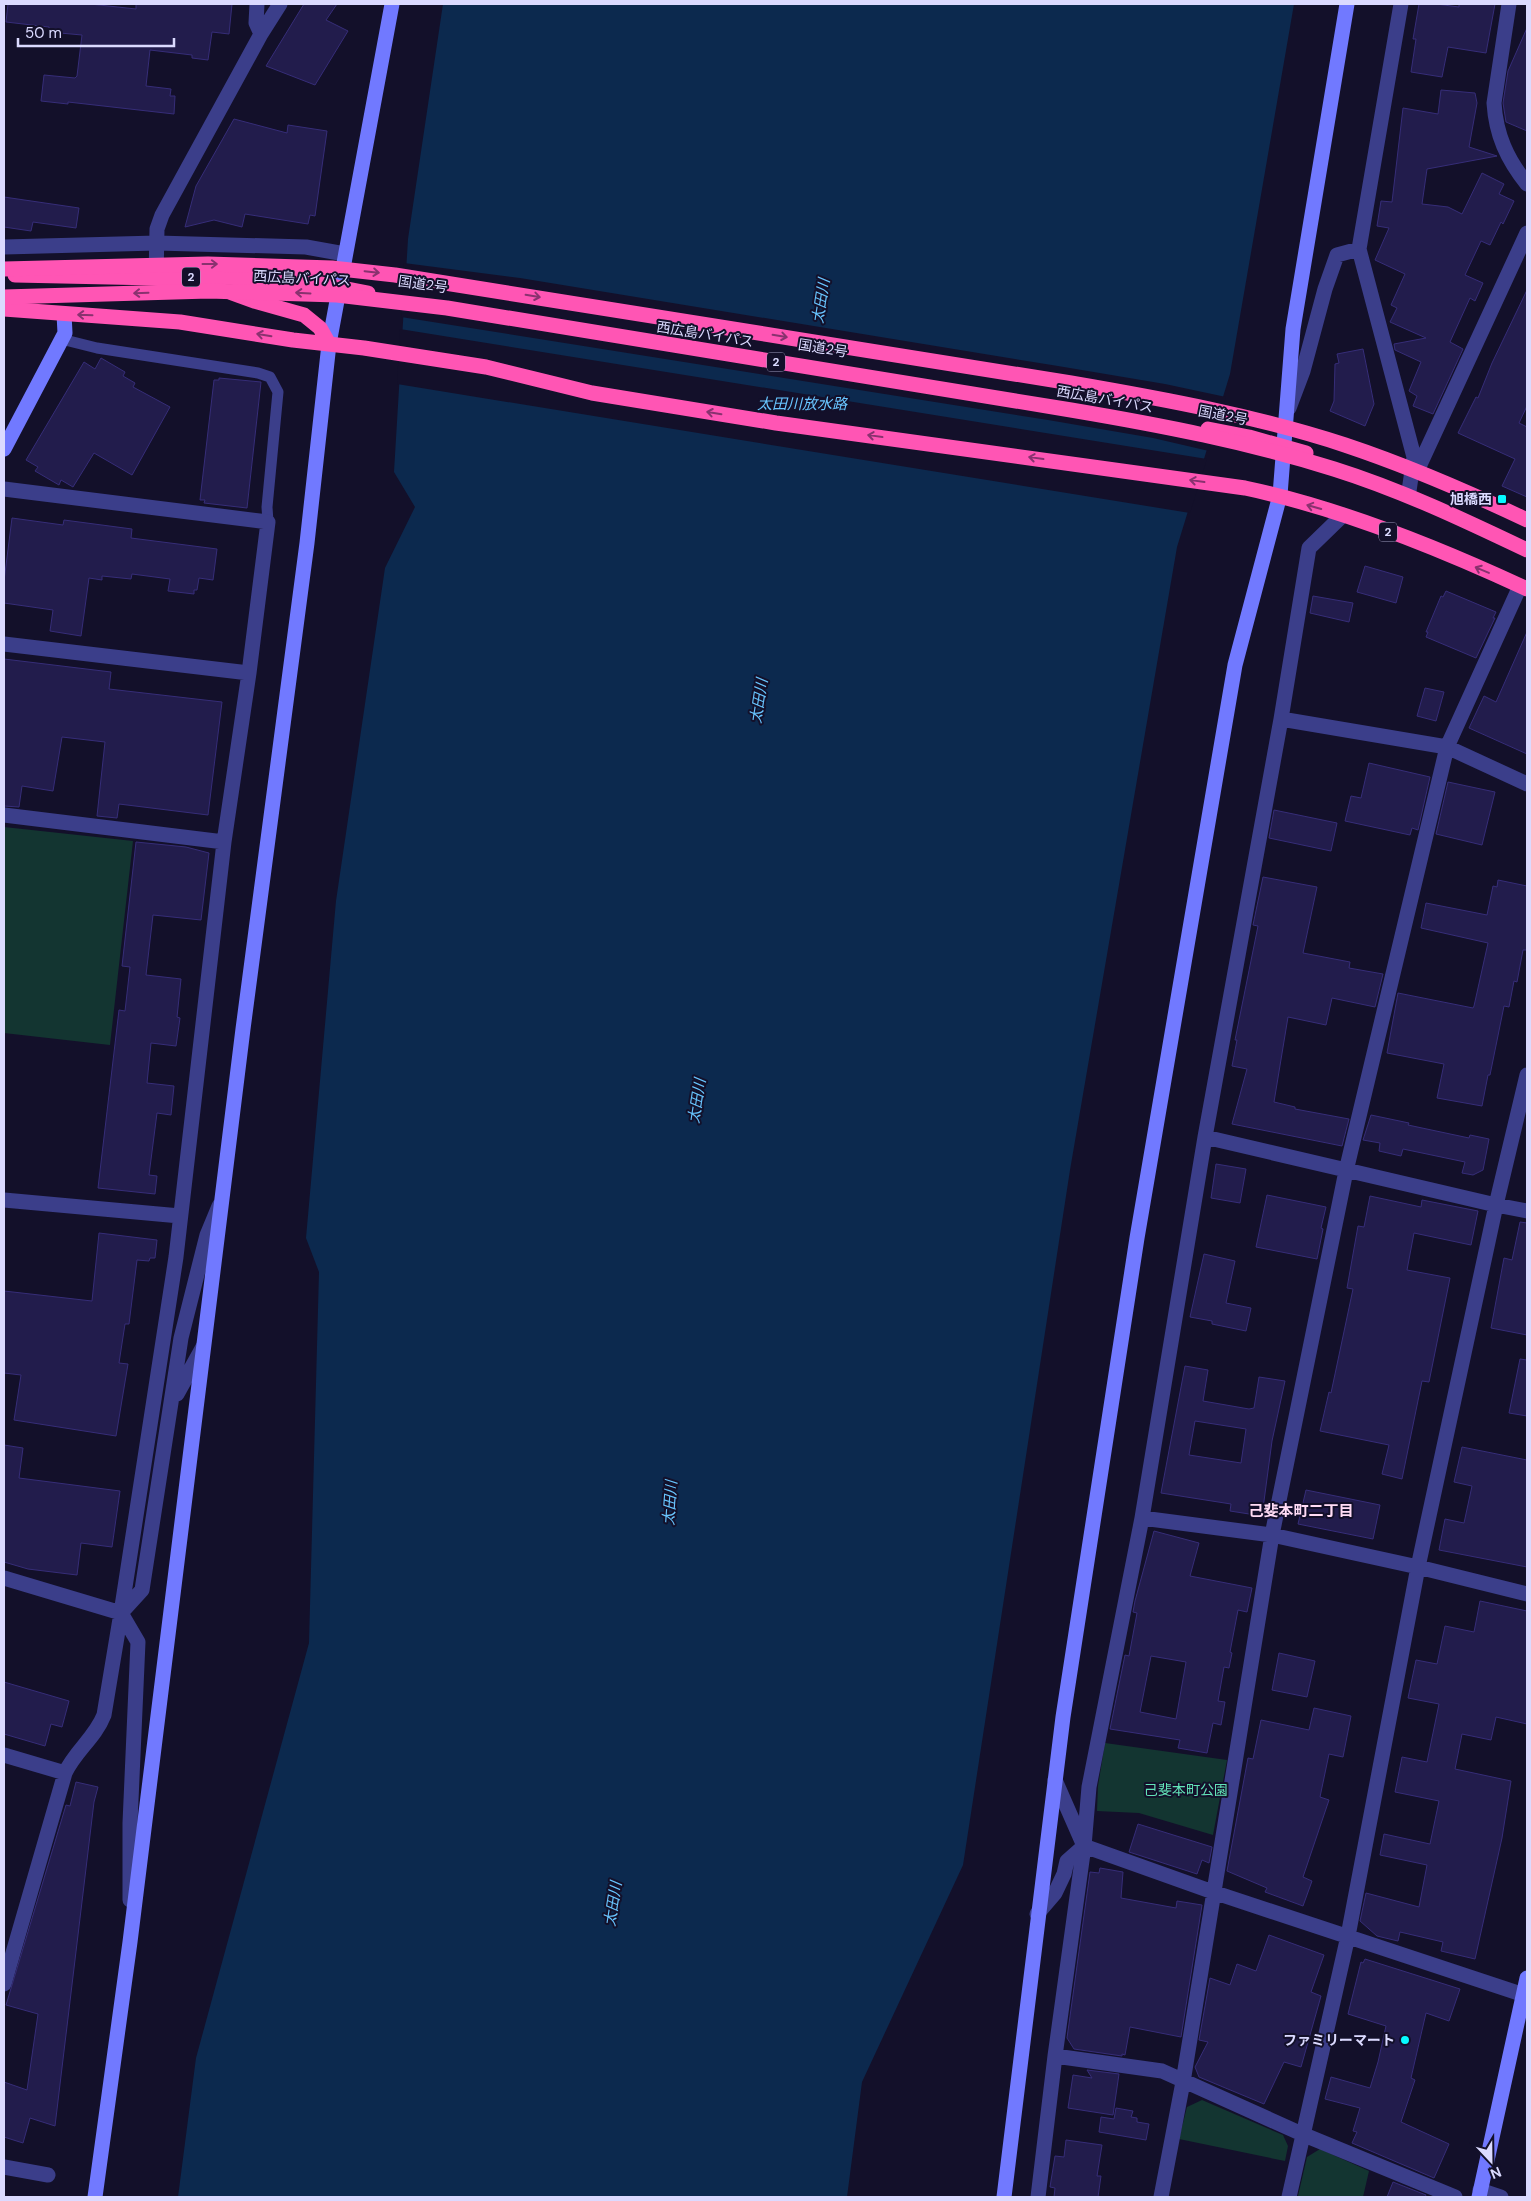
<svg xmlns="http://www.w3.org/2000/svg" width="1531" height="2201" viewBox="0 0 1531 2201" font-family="'DM Sans','Noto Sans JP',sans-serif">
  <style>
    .green { fill: #133531 }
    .water { fill: #0c294e }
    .pier { fill: #13102a }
    .building { fill: #221c4c; stroke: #362d78; fill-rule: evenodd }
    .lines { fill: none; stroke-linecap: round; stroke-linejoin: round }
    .lane { stroke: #3b3e8a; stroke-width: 11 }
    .street { stroke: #3b3e8a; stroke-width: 15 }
    .secondary { stroke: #7179ff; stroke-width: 15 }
    .highway { stroke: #ff55b4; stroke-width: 15 }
    .highway-bridge { stroke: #ff55b4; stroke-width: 15 }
    .oneway { stroke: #89326f }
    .poi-dot { fill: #06faff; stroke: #13102a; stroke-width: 2 }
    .labels { text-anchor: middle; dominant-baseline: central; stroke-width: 4; stroke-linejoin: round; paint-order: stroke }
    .shield { fill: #13102a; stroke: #9f9dbf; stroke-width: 1 }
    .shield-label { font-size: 12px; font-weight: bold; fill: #dbdaff }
    .street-label { font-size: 14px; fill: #dbdaff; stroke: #13102a }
    .poi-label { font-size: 14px; font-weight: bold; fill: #dbdaff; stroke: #13102a; text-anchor: end }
    .park-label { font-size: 14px; fill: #62e3b8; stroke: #13102a }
    .water-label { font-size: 15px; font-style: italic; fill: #68c5ff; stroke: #13102a }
    .neighbourhood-label { font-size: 15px; font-weight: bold; fill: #ffdcf5; stroke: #13102a }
  </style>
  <rect width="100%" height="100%" fill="#13102a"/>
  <path class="green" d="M4 827 133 841 110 1045 4 1033Z
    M1105 1743 1227 1760 1213 1835 1139 1813 1097 1811 1098 1786Z
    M1202 2100 1283 2135 1288 2146 1285 2161 1179 2139 1187 2107Z
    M1320 2149 1369 2171 1363 2197 1298 2196 1307 2157Z"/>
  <path class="water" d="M443 4H1294L1230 374 1177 547 1070 1170 963 1865 862 2082 847 2197H178L196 2058 309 1643 319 1272 306 1238 336 901 385 568 415 507 394 472 408 239Z"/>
  <path class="pier" d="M404 263 520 278 1058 366 1165 384 1226 397 1209 451 1153 438 1048 420 401 317Z
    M400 329 1207 459 1190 513 397 384Z"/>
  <path class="building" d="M8 4H90L136 9V4H232L229 34 212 32 208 60 192 58V55L150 50 146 86 171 89 170 96H175L174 114 68 102V104L41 101 44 75 75 78 77 76 82 35 49 32V27L6 22Z
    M304 4H337L326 20 348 31 315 85 266 66Z
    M1419 4H1436L1459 7V4H1495L1486 53 1448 47 1442 77 1411 72 1416 39H1413Z
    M1527 28V131L1506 122 1503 103 1508 71Z
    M1441 90 1475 93 1477 103 1469 147 1497 156 1427 169 1422 204 1448 207 1462 214 1482 173 1504 184 1499 194 1514 201 1503 224 1501 222 1490 245 1481 241 1465 275 1483 283 1475 301 1470 298 1450 342 1463 349 1433 414 1413 406 1417 396 1409 391 1421 362 1395 350 1394 344 1426 338 1390 322 1397 308 1391 305 1405 274 1375 260 1389 228 1377 226 1381 201 1392 202 1403 108 1438 114Z
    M234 119 287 133 288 125 327 131 315 216 310 215 308 224 245 214 242 227 214 220 185 227 196 186Z
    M4 197 79 208 76 228 33 222 31 231 4 227Z
    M1527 290V406L1519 423 1527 427V497L1502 486 1515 459 1458 433 1476 397 1478 398 1492 363Z
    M1363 349 1374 404 1365 426 1330 411 1334 401 1335 364 1339 363 1337 354Z
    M101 358 125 372 123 376 135 383 133 387 170 407 132 475 94 453 73 487 61 480 59 485 35 471 38 467 26 460 84 362 95 369Z
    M219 378 261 382 247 508 204 503 205 500H200L214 380H219Z
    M12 518 63 525 64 520 132 529 131 538 217 549 213 580 199 578 197 590H194V594L168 591 170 579 132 574 131 579 102 576V580L89 578 81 636 50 631 53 610 4 603V581Z
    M1365 566 1403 577 1396 603 1357 592Z
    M1446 591 1496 612 1493 618H1495L1476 658 1426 637 1428 632H1426L1441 596 1443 597Z
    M1313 596 1353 603 1349 622 1310 613Z
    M1527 632V754L1469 728 1484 696 1496 702Z
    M4 659 111 672 109 689 222 702 208 815 119 804 117 818 97 816 105 742 62 737 53 791 22 786 19 807 4 806Z
    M1425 688 1444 692 1436 721 1417 716Z
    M1369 763 1430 777 1418 830 1412 828 1410 835 1345 821 1351 796 1361 798Z
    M1448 782 1495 792 1482 845 1436 834Z
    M1274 810 1337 823 1331 851 1269 838Z
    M136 842 186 847 209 853 201 920 153 915 146 975 181 979 177 1017 180 1018 176 1046 151 1043 147 1083 174 1086 171 1115 157 1113 149 1175 157 1176 155 1194 98 1188 119 1010 125 1011 130 967 122 966Z
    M1263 877 1317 887 1303 953 1350 962 1349 968 1383 974 1375 1007 1332 998 1326 1025 1288 1017 1274 1102 1295 1107V1109L1349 1119 1342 1146 1232 1124 1247 1069 1232 1066 1237 1040H1235L1258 926 1253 925Z
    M1498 880 1527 886V950H1523L1517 982 1514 981 1509 1007 1504 1006 1490 1075H1488L1482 1106 1437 1098 1444 1064 1387 1053 1398 993 1473 1008 1474 1006 1488 943 1421 928 1426 903 1487 915 1493 886 1497 887Z
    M1371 1115 1409 1123 1408 1125 1469 1138 1470 1135 1489 1139 1483 1170 1473 1175 1462 1173 1465 1162 1403 1149 1401 1156 1379 1151 1380 1143 1363 1140Z
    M1216 1164 1246 1169 1240 1203 1211 1198Z
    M1267 1195 1326 1207 1321 1228 1323 1229 1317 1259 1256 1247Z
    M1370 1196 1421 1207 1422 1200 1478 1211 1471 1245 1414 1233 1407 1270 1450 1278 1429 1382 1422 1381 1402 1479 1382 1474 1389 1445 1320 1431 1329 1392 1331 1393 1353 1289 1347 1288 1358 1226 1364 1227Z
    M1520 1222 1527 1223V1335L1491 1328 1504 1258 1512 1260Z
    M99 1233 157 1240 155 1258H150L149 1261 137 1260 129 1324H125L119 1363 128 1364 116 1436 14 1420 21 1375 4 1373V1291L92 1301Z
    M1204 1254 1235 1261 1226 1303 1251 1308 1246 1331 1212 1324V1321L1190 1317Z
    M1520 1359 1527 1360V1416L1509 1413Z
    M1185 1366 1208 1370 1203 1401 1249 1409 1254 1408 1259 1377 1285 1381 1272 1441 1262 1516 1230 1511 1231 1504 1161 1493ZM1195 1421 1246 1429 1241 1463 1189 1455Z
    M4 1445 23 1448 19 1478 120 1491 112 1547 81 1543 77 1575 28 1569 4 1562Z
    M1462 1447 1527 1460V1567L1439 1550 1445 1519 1464 1523 1472 1486 1454 1482Z
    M1306 1490 1380 1505 1373 1539 1298 1524Z
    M1154 1531 1199 1543 1190 1576 1252 1588 1247 1612 1238 1610 1230 1652 1232 1653 1229 1668 1224 1667 1218 1701 1225 1702 1221 1725 1213 1723 1207 1753 1178 1748 1180 1740 1110 1729 1125 1655 1129 1656 1137 1613 1133 1612 1135 1601ZM1151 1656 1186 1662 1176 1719 1140 1712Z
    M1480 1601 1527 1611V1724L1496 1717 1491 1740 1462 1734 1455 1769 1511 1781 1502 1838 1475 1959 1441 1951 1443 1942 1400 1932 1398 1941 1377 1936 1360 1921 1366 1893 1419 1907 1427 1865 1380 1855 1384 1834 1430 1844 1439 1801 1395 1792 1402 1757 1427 1762 1439 1704 1408 1698 1416 1660 1437 1664 1445 1626 1474 1632Z
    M1279 1653 1315 1661 1307 1697 1272 1690Z
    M4 1682 69 1701 62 1727 51 1724 45 1746 4 1734Z
    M1314 1708 1351 1716 1343 1757 1329 1754 1320 1797 1329 1800 1303 1877 1312 1881 1303 1906 1265 1892 1267 1888 1227 1871 1248 1758 1253 1759 1261 1720 1309 1730Z
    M76 1782 98 1787 94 1802 55 2126 30 2118 23 2143 4 2137V2082L27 2090 38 2014 6 2005 66 1805 70 1806Z
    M1138 1824 1212 1847 1209 1863 1202 1860 1197 1874 1129 1852Z
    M1100 1868 1123 1872 1121 1898 1176 1908 1177 1901 1202 1905 1181 2037 1130 2027 1125 2055 1122 2054V2056L1074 2049 1067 2038 1090 1872 1099 1873Z
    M1269 1935 1324 1955 1311 1992 1321 1996 1301 2067 1284 2062 1264 2104 1199 2077 1195 2067 1208 2042 1199 2040 1210 1978 1230 1985 1237 1964 1256 1971Z
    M1365 1959 1460 1989 1449 2021 1426 2013 1411 2078 1415 2080 1401 2122 1449 2144 1434 2178 1352 2143 1357 2132 1353 2131 1360 2108 1325 2099 1331 2077 1370 2088 1378 2062 1386 2026 1348 2014 1361 1962 1363 1963Z
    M1087 2070 1119 2074 1113 2115 1068 2108 1073 2075 1092 2078Z
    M1116 2108 1133 2111 1131 2117 1137 2118V2122L1149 2124 1146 2140 1099 2132 1101 2117 1114 2119Z
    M1066 2140 1102 2145 1097 2176H1101L1098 2197H1054L1055 2188 1050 2187 1055 2156 1064 2157Z
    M1393 2182 1426 2195 1425 2197H1387Z"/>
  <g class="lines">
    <path class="lane" d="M61 339 97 348 258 373 270 377 278 392 267 507 268 522"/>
    <path class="street" d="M257 4 256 23 261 34
      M1401 4 1359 249 1414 457 1409 491
      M1509 4 1494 103C1496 135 1507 159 1527 184
      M4 247 157 243 306 247 345 254
      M156 278 157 229 162 215 261 34 280 4
      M1289 408 1303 371 1325 289 1337 255 1359 249
      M1416 473 1527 233
      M4 489 268 522 249 673 224 842 176 1257 121 1613 104 1715C95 1738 75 1751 65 1773L4 1984
      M4 644 249 673
      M1281 719 1447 747 1527 784
      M4 815 224 842
      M1205 1137 1496 1205 1527 1211
      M4 1200 180 1216
      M177 1394 203 1347
      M1142 1518 1272 1535 1418 1567 1527 1594
      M4 1578 121 1613
      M4 1755 65 1773
      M1084 1846 1213 1892 1527 1996
      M130 1900V1823L138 1642 121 1613 142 1590 181 1338 207 1235 219 1206
      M1037 1914 1055 1893 1064 1874 1067 1861 1084 1846 1055 1780
      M1055 2056 1162 2071 1302 2134 1455 2197
      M4 2167 48 2175
      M1480 2190 1501 2197
      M1038 2197 1055 2056 1084 1846 1089 1787 1142 1518 1205 1137 1281 719 1309 548 1343 515
      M1161 2197 1183 2082 1272 1535 1346 1171 1447 747 1520 586
      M1289 2197 1348 1936 1418 1567 1496 1205 1527 1075"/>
    <path class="secondary" d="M4 449 65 333 64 314
      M95 2197 130 1942 243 1029 307 543 329 344 392 4
      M1004 2197 1063 1717 1137 1238 1235 665 1280 495 1293 329 1347 4
      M1479 2197 1527 1978"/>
    <path class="highway" d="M15 275 156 278 220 277 301 280 368 293
      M232 293 254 301 304 315 320 328 329 344
      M4 309 180 322 293 340 364 348 486 367 592 393 776 423 1245 488C1340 508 1439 548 1527 589
      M1208 429 1249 437 1306 453"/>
    <path class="highway-bridge" d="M4 269 208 264 332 268 395 275 1071 383C1164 399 1256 416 1345 445 1408 466 1468 492 1527 520
      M4 297 209 291 337 295 447 308 1071 410C1160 425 1248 442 1334 469 1401 490 1464 520 1527 550"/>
  </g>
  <defs><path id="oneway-shaft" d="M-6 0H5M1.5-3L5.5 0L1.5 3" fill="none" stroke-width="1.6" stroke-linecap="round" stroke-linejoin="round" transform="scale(1.25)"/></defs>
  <g class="oneway">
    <use href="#oneway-shaft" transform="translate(210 264)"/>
    <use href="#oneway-shaft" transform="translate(372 272) rotate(6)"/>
    <use href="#oneway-shaft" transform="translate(141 293) rotate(178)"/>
    <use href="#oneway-shaft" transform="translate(303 293) rotate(-177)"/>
    <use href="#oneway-shaft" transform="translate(533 296) rotate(9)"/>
    <use href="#oneway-shaft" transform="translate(85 315) rotate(-178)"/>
    <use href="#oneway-shaft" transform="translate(264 335) rotate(-171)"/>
    <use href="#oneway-shaft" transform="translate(780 336) rotate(9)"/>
    <use href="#oneway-shaft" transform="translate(714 413) rotate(-171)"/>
    <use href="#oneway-shaft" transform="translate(875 436) rotate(-172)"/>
    <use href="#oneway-shaft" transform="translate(1036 458) rotate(-172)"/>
    <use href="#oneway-shaft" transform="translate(1197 481) rotate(-172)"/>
    <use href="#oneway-shaft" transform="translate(1314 507) rotate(-164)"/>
    <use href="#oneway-shaft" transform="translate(1482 570) rotate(-157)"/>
  </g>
  <g class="poi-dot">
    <rect x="1497" y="494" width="10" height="10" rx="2.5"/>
    <circle cx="1405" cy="2040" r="5"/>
  </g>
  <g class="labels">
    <g class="shield">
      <rect x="182" y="267.5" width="18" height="19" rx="4"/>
      <rect x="767" y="352.5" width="18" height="19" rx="4"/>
      <rect x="1379" y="522.5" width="18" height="19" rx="4"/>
    </g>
    <g class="shield-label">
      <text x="191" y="277">2</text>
      <text x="776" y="362">2</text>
      <text x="1388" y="532">2</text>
    </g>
    <g class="street-label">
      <text transform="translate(302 278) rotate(3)">西広島バイパス</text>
      <text transform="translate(423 284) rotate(8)">国道2号</text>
      <text transform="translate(705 334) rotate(9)">西広島バイパス</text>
      <text transform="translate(823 348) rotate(9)">国道2号</text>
      <text transform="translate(1105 399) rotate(10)">西広島バイパス</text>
      <text transform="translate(1223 415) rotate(11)">国道2号</text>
    </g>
    <g class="poi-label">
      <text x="1492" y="499">旭橋西</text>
      <text x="1395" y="2040">ファミリーマート</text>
    </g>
    <g class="park-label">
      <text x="1186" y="1790">己斐本町公園</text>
    </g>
    <g class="water-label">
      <text transform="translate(821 301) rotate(-81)">太田川</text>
      <text x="802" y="404">太田川放水路</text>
      <text transform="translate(759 701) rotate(-81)">太田川</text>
      <text transform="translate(697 1101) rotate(-81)">太田川</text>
      <text transform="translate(670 1503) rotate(-86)">太田川</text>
      <text transform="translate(613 1904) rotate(-81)">太田川</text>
    </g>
    <g class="neighbourhood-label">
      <text x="1301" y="1511">己斐本町二丁目</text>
    </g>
  </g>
  <rect width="1531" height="2201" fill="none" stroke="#dbdaff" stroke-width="10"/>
  <g transform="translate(1491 2161) rotate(158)" stroke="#13102a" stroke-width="4" paint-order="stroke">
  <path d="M0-4L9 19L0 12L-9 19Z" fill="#dbdaff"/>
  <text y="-8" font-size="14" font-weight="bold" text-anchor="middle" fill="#dbdaff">N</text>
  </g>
  <path d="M18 38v8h156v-8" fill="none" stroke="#dbdaff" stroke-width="2.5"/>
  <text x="25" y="38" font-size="15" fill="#dbdaff" stroke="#13102a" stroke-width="4" paint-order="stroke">50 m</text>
</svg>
